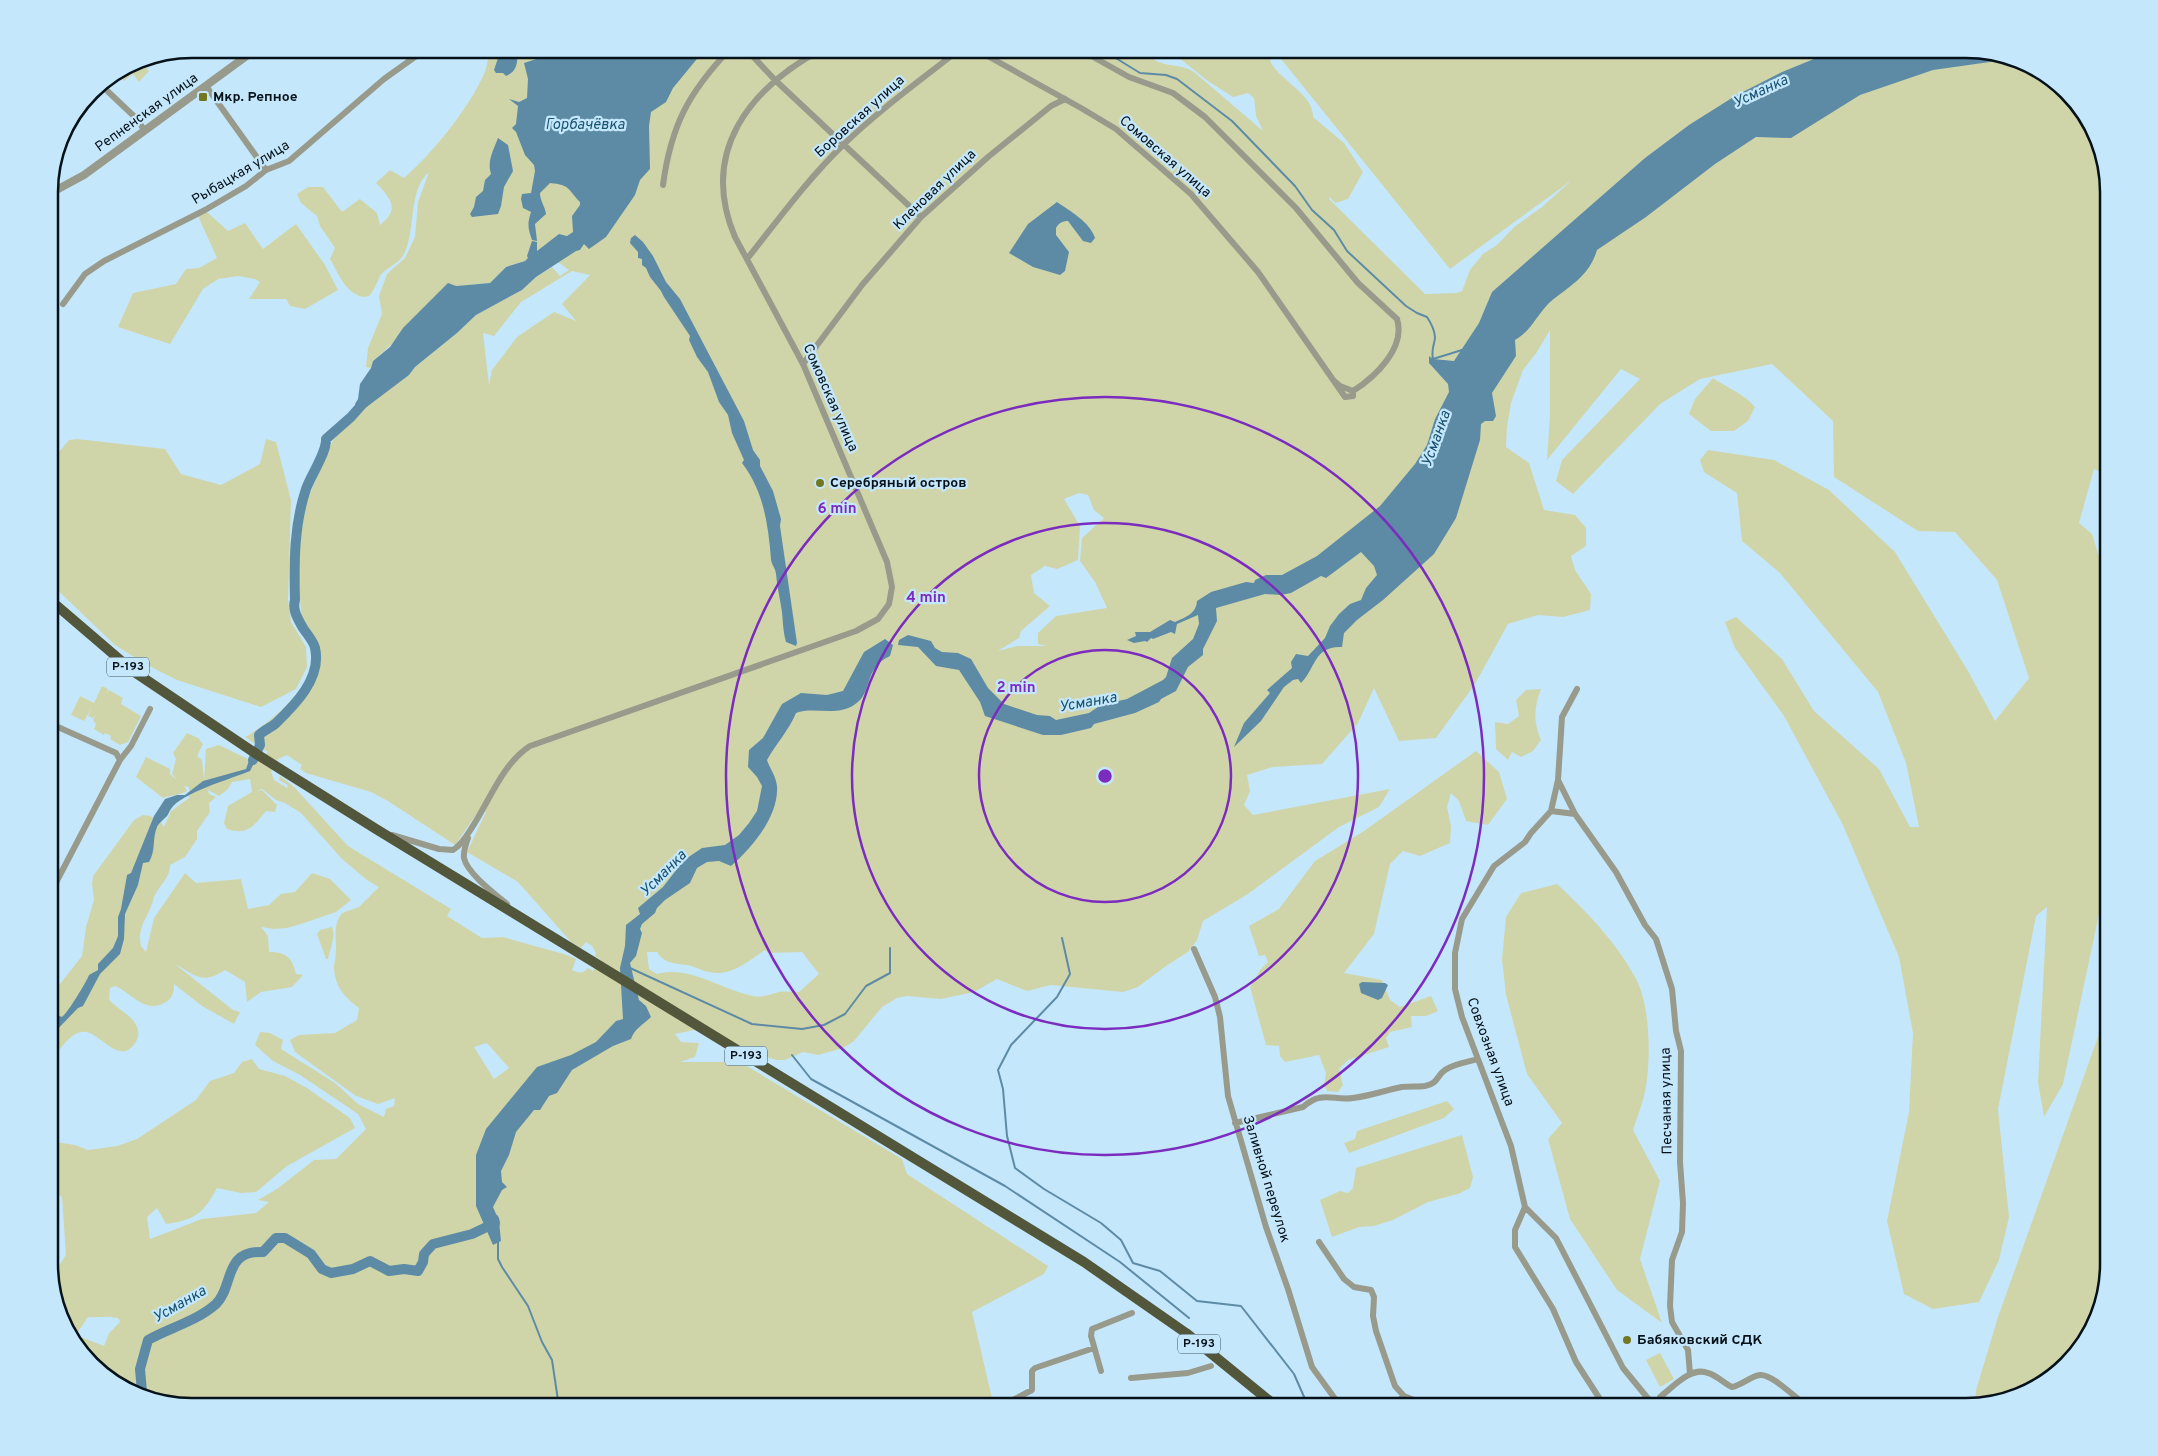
<svg xmlns="http://www.w3.org/2000/svg" width="2158" height="1456" viewBox="0 0 2158 1456" font-family="Overpass,sans-serif">
  <style>
    .green { fill: #d0d5a9; fill-rule: evenodd }
    .water { fill: #5d8ba6 }
    .lines { fill: none; stroke-linecap: round; stroke-linejoin: round }
    .stream { stroke: #5d8ba6; stroke-width: 2 }
    .river { stroke: #5d8ba6; stroke-width: 10 }
    .minor { stroke: #989a8c; stroke-width: 6 }
    .tertiary { stroke: #989a8c; stroke-width: 8 }
    .trunk { stroke: #52563a; stroke-width: 10 }
    .ring { fill: none; stroke: #7b2cbf; stroke-width: 2.5 }
    .poi-dot { fill: #727720; stroke: #c5e7fc; stroke-width: 2 }
    .labels { text-anchor: middle; dominant-baseline: central; stroke-width: 4.5; stroke-linejoin: round; paint-order: stroke }
    .shield { fill: #c5e7fc; stroke: #3f525d; stroke-width: 1 }
    .shield-label { font-size: 12px; font-weight: bold; fill: #061219 }
    .poi-label { font-size: 14px; font-weight: bold; fill: #061219; stroke: #c5e7fc; text-anchor: start }
    .street-label { font-size: 14px; fill: #061219; stroke: #c5e7fc }
    .water-label { font-size: 15px; font-style: italic; fill: #19526f; stroke: #c5e7fc }
    .rim { fill: none; stroke: #061219; stroke-width: 2.5 }
    .centre { fill: #7b2cbf; stroke: #c5e7fc; stroke-width: 2.5 }
    .ring-label { font-size: 15px; text-anchor: middle; font-weight: bold; fill: #7b2cbf; stroke: #c5e7fc; stroke-width: 4.5; stroke-linejoin: round; paint-order: stroke }
  </style>
  <rect width="100%" height="100%" fill="#c5e7fc"/>
  <path class="green" d="M491 49H1267L1270 53C1265 75 1314 90 1313 117L1344 143 1363 172 1348 199 1335 203 1330 197 1329 199 1425 294 1457 293 1462 291 1470 270 1483 254 1497 245 1514 227 1542 207 1572 180 1450 269 1273 49H1757L1750 51 1759 53 1770 49H1966L2046 73 2090 120 2109 191V476L2094 469 2079 523 2092 534 2109 588V755L2105 762 2109 796V867L2063 1084 2044 1117 2038 1082 2047 907 2036 916 1998 1109 2009 1217 1999 1260 1979 1302 1933 1309 1904 1294 1887 1221 1909 1112 1913 1033 1899 957 1842 823 1784 716 1735 648 1725 622 1736 617 1782 659 1814 711 1879 769 1910 827H1919L1906 763 1878 692 1780 573 1742 541 1737 493 1704 472 1700 460 1708 450 1774 460 1829 490 1895 552 1968 671 1995 721 2029 678 1997 580 1955 532 1918 531 1834 477 1833 421 1772 364 1700 379 1660 404 1573 494 1556 481 1562 460 1640 379 1621 369 1547 460 1550 415V330L1537 352 1523 370 1511 403 1507 427 1506 447 1529 463 1544 510 1575 515 1586 528V546L1571 556 1575 570 1591 594 1590 610 1563 617 1538 615 1508 624 1475 684 1436 738 1399 741 1374 688 1358 723 1322 764 1273 767 1247 775 1250 791 1244 805 1253 815 1390 789 1379 807 1339 827 1248 894 1203 921 1197 940 1188 952 1166 966 1138 987 1123 992 1051 985 1027 991 997 979 974 992 941 999 907 996 897 998 882 1007 854 1041 843 1048 818 1055 803 1052 785 1060H776L761 1055 737 1044 694 1030 675 1034 681 1042 699 1043 695 1057 680 1062H740L902 1159 907 1174 1048 1266 1044 1274 972 1312 994 1407H192L112 1383 68 1336 49 1273V1268L56 1270 66 1255 62 1197 49 1187V1149L56 1142 75 1145 88 1150 117 1146 137 1139 196 1100 210 1081 234 1073 242 1062 252 1059 259 1069 285 1076 307 1088 350 1118 355 1128 287 1166 256 1192 241 1193 217 1188C203 1214 195 1220 166 1224L157 1208 147 1217 150 1239 202 1219 256 1213 269 1202 258 1200 277 1189 314 1160 336 1159 366 1129 358 1114 300 1075 273 1061 255 1045 260 1032 270 1033 283 1040 281 1049 335 1083 358 1104 384 1117 386 1109 394 1106 395 1098 378 1104 356 1096 295 1052 290 1040 299 1035 335 1033 357 1020 359 1008C344 997 334 985 334 966 335 960 336 955 336 950 336 936 333 925 342 913L359 907 379 887 367 880 342 859 301 813 285 803 276 800 262 789 256 791 262 790 277 805 275 812 266 811C255 825 247 836 227 829L224 823 228 806 252 792 250 779 232 782 228 789 219 796 208 790 209 794 216 797 209 803 210 812 197 831V839L185 857 170 865C171 877 158 887 154 897 153 899 153 902 152 904 146 920 137 928 141 946L146 952 154 918 185 873 196 883 241 879 248 909 269 905 281 894 295 892 312 873 330 879 351 900 336 912 304 923 287 928 274 929 261 927 268 936 269 952C286 952 292 957 296 974L303 975 292 987 261 992 247 1002 245 982 225 970C202 985 197 976 175 964L233 1010 240 1012 234 1024 202 1006 174 984C174 992 173 999 164 1003 144 1014 131 992 115 986L110 988 109 999C116 1009 130 1013 136 1025 139 1030 139 1035 137 1040 120 1071 99 1028 81 1032 67 1035 56 1055 49 1066V998L82 956 86 927 94 900 92 884 93 876 134 820 143 815 150 816 160 821 164 827 171 811 189 798V787L184 786 187 791C181 795 171 795 163 798L136 777 146 757 170 769V774L177 780 172 774 176 759 173 753 187 733 198 738 203 744 197 756 202 760 204 780 206 749 219 745 256 763 268 752 245 737C278 718 297 696 319 665L318 649 301 616 298 555 306 503 333 440 368 405 409 375 415 367 457 333 476 315 522 290 536 277 552 267 560 276 569 270 540 249 525 261 506 267 490 283 456 286 373 361 371 368 366 367 368 348 382 314 379 296 387 274 405 258 415 237 418 202 429 172C407 191 417 231 403 256 398 264 385 268 380 276 377 282 374 291 369 296L363 297C344 292 339 274 330 259L335 248 320 226 317 216 301 203 297 194 308 187H323L342 212 360 199 377 213 380 225C401 209 390 198 376 183L390 170 404 178C432 154 469 108 484 74 488 66 487 57 491 49ZM1179 58 1208 81 1233 97 1248 93 1254 98 1256 116 1263 131 1194 72C1181 63 1166 68 1153 59ZM572 271 590 275 562 304 576 321 554 312 517 337 492 370 489 385 483 333 494 336 521 302ZM1079 493 1088 495 1094 510 1104 518 1082 538 1080 561 1095 582 1107 608 1056 616 1038 633V644L1046 646H1017L998 651 1019 638 1021 631 1050 606 1034 593 1031 575 1045 566 1057 569 1078 560 1080 526 1064 499ZM287 755 302 765 300 769 306 773 371 792 388 801 455 845 480 809 486 812 467 852 518 882 572 943 581 948 586 942 592 946 596 953 595 956 601 960 593 971 588 968C583 974 578 973 572 970L576 959 567 955 503 937 482 938 447 916 451 909 348 846 294 787 280 776 279 780 288 785 287 788 274 780 271 772 278 759ZM765 950 768 953 802 952 819 974 799 992C792 992 786 991 779 992 770 994 763 998 753 996 721 990 690 965 657 974L649 969 647 952H657C663 963 675 964 687 965 695 966 701 971 709 972 731 977 748 961 765 950ZM487 1043 509 1068 494 1079 474 1047ZM88 1317C98 1318 111 1315 119 1319L120 1322 109 1333 104 1346 76 1335Z
    M139 59 149 71 139 82 133 74 124 81 119 75 128 65Z
    M207 212 228 231 245 223 263 249 296 224 325 265 338 290 305 309 290 306 286 299H249L260 282 255 279 238 276 218 279 203 289 170 344 118 327 133 293 176 284 186 269 199 268 217 258 198 216Z
    M1713 378C1726 387 1747 396 1755 407L1748 421 1734 431H1711L1689 414 1695 399Z
    M77 439 165 449 181 474 221 485 260 464 266 439 276 442 291 500 288 600 291 622 306 647 307 667 296 689 261 707 177 680 147 665 115 645 49 582V473L58 453 69 440Z
    M102 686 108 689 107 693 109 690 123 698 121 704 141 716 128 742 120 745 110 739 111 736 105 733 104 735 94 729 96 724 93 720 95 716 93 718 88 716 92 707 84 721 71 715 80 696 94 703Z
    M1541 689C1534 707 1533 722 1541 740L1533 751 1521 757 1512 752 1508 760 1496 749 1495 722 1508 724 1519 716 1516 700 1526 690Z
    M1476 751 1499 772 1507 799 1488 825 1466 821 1459 801 1451 793 1447 807 1451 826 1450 843 1420 856 1403 851 1390 864 1374 934 1344 973 1382 980 1390 1000 1400 1007 1431 996 1438 1011 1426 1016H1411L1412 1027 1390 1032 1386 1038 1389 1047 1348 1060 1339 1069 1343 1085 1338 1092 1327 1091 1324 1085 1326 1073 1319 1055 1285 1062 1280 1056 1279 1046 1266 1045 1250 987 1260 970 1268 962 1265 955 1259 956 1249 926 1279 909 1315 861 1364 831Z
    M1557 884C1586 911 1616 942 1635 977 1650 1003 1651 1056 1646 1086 1644 1100 1638 1115 1633 1130L1660 1181 1640 1259 1662 1323 1617 1290 1570 1219 1548 1139 1562 1123 1527 1074 1506 995 1502 959 1506 917 1521 893Z
    M332 927C336 938 330 948 328 959H326L317 934 320 930Z
    M2109 1006V1265L2085 1344 2038 1388 1975 1405 1976 1390 1998 1317Z
    M1447 1101 1454 1109 1444 1118 1349 1153 1344 1143 1355 1139 1357 1131Z
    M1462 1135 1473 1177 1470 1188 1458 1194 1428 1202 1393 1220 1374 1226 1359 1227 1332 1237 1320 1200 1340 1191 1348 1193 1353 1188 1356 1168Z
    M1660 1353 1674 1379 1660 1387 1646 1360Z"/>
  <path class="water" d="M501 49H513L517 54C518 64 516 72 506 76L503 73H496L494 70Z
    M557 49H708L701 54 673 88 666 102 651 112 649 126 650 169 640 180 635 195 606 237 589 249 584 244 580 250 576 251 536 277 522 290 476 315 457 333 415 367 409 375 360 412 355 404 358 399 360 384 371 368 373 361 390 347 403 328 448 283 456 286 490 283 506 267 525 261 528 258 527 256 532 241 537 242V251L559 234 567 236 573 232 572 216 580 205V202C567 189 571 185 550 183L540 193C540 201 545 206 546 214L535 224 537 241 532 240C528 229 527 224 531 212L523 208 521 199 522 194 531 193 535 171 534 165 525 155 516 132 512 128 516 124 518 106 509 99 519 102 527 98 528 79 524 63 555 53Z
    M1833 49H1966L2004 60 1933 70 1860 95 1791 138 1756 137 1715 164 1646 217 1597 250C1589 277 1569 286 1549 303 1537 315 1531 331 1515 340L1516 356 1492 393 1496 416 1493 421H1485L1481 424 1480 440 1456 518 1434 554 1383 600 1357 620 1344 633 1342 647C1313 646 1316 669 1301 683L1298 679 1293 680 1284 687 1261 721 1234 747 1244 723 1270 693 1267 690 1292 668 1291 662 1296 654 1308 656 1325 638 1330 626 1339 614 1350 604 1361 600 1366 588 1377 575 1374 566 1361 552 1326 578 1321 576 1291 593 1281 595 1265 594 1216 608 1217 621 1203 649V655L1188 667 1176 691 1161 699 1159 702 1135 713 1094 724 1091 728 1061 735H1043L985 716 980 702 959 670 936 666 918 647 898 645 899 640 908 635 931 641 935 648 942 652 958 653 971 659 988 688 1004 704 1037 715 1050 716 1056 720 1089 713 1101 705 1127 699 1163 680 1166 677 1172 658 1193 639 1199 624 1198 615 1177 624 1175 634 1171 632 1153 639 1151 638 1147 642 1145 641 1134 643 1127 640 1136 636 1135 632H1150L1170 620 1175 622C1186 617 1196 614 1197 601L1211 592 1246 582 1254 583 1255 580 1266 575H1282L1317 556 1380 506 1415 464 1427 445 1435 419 1449 392 1448 384 1429 363V356L1433 359 1454 361 1479 323 1492 292 1645 158 1689 125 1735 96 1782 72 1831 52Z
    M498 138 508 145 513 171 504 187 501 206 498 214 472 217 470 214 474 207 476 197 483 191 485 180 491 174C487 161 493 151 498 138Z
    M1057 202C1070 211 1090 222 1095 238L1091 243 1083 241 1068 221C1062 221 1059 223 1056 228V235L1069 252 1065 271 1060 275 1033 267 1009 253 1028 224Z
    M635 235 643 242 653 256 666 282 680 299 744 421 753 450 760 460V466L773 491 781 519 780 526 797 643 796 646 786 642C783 631 783 622 782 612 780 599 777 586 776 574 776 569 771 564 771 559 768 524 764 492 742 463L744 460 732 433 728 415 719 402 708 372 697 357 689 340 690 336 664 297 661 291 650 277 646 268 642 265V259L638 258V252L630 243 631 238Z
    M885 639 893 645 890 656C862 669 874 693 854 705 836 717 813 706 796 713 789 730 776 744 767 760 770 769 776 776 777 786 779 816 752 848 731 866L719 861 707 862 697 868 690 883 665 900 657 908 655 913 642 924 640 929 642 933 636 956 630 963 639 1000 646 1006 651 1017C643 1025 635 1028 631 1039L613 1046 572 1070 557 1093 549 1096 540 1110H534L516 1132 509 1155 501 1171 502 1182 507 1187 502 1190 493 1207 499 1221 501 1241 493 1245 476 1206V1155L486 1129 537 1067 571 1055 596 1042 616 1021 623 1019 620 968 625 946 626 925 640 914 638 908 663 887 684 860 702 848 725 845 739 835 749 823 757 811 762 786 757 777 748 767 749 750 763 738 782 704 801 693 827 695 843 691 864 652Z
    M250 758 255 761 250 771C231 779 181 793 171 809 169 811 169 814 167 816 164 819 159 823 157 827 152 839 156 851 149 862L143 863 138 885 125 914 124 939 120 954 100 974 83 1006 78 1008 49 1038V1023L57 1015 62 1017C67 1014 87 981 89 975L98 970V964L113 948 118 936V917L121 909 127 875 131 873 154 816 165 799 177 795H185L203 781 246 769Z
    M1362 982 1385 983 1388 985 1382 998 1378 1000 1361 993 1359 984Z"/>
  <g class="lines">
    <path class="stream" d="M1101 49 1140 73 1166 75 1177 79 1232 121 1295 186 1312 210 1334 230 1347 251 1406 306 1417 313 1427 317C1431 323 1435 330 1435 338 1434 346 1431 350 1433 359L1462 350
      M1062 938 1070 974 1057 997 1011 1045 998 1070 1003 1089 1007 1136 1015 1168 1044 1189 1101 1223 1121 1240 1133 1263 1160 1271 1197 1301 1241 1306 1294 1374 1305 1399 1328 1407
      M630 968 752 1024 802 1029 824 1025 845 1014 866 986 890 973V948
      M792 1055 811 1079 1005 1186 1120 1262 1189 1318
      M498 1242V1259L502 1267 528 1306 542 1342 552 1360 559 1407"/>
    <path class="river" d="M253 760 260 745 259 735C264 730 270 728 275 724 295 705 322 678 315 648 314 642 307 634 303 628 298 619 292 610 295 600 294 562 294 525 306 489 311 475 327 452 326 439L351 417 366 400
      M142 1392 140 1369 148 1340C169 1328 197 1321 216 1304 234 1287 223 1250 263 1252L276 1238H285L311 1254 322 1269 331 1273 353 1269 370 1261 389 1271 404 1269 418 1271 423 1262 424 1254 433 1244 472 1234 495 1223 494 1219"/>
    <path class="minor" d="M746 49 775 80 921 217
      M975 49 1081 108 1116 129 1191 194 1258 272 1345 397 1353 396V391L1340 386 1333 380
      M1079 49 1129 77 1173 93 1205 117 1296 208 1358 283 1397 319C1406 348 1375 377 1353 391
      M100 84 138 120 144 130
      M206 86 266 170
      M663 185C671 125 689 92 730 49
      M747 259C778 220 807 180 843 145 879 110 921 80 960 49
      M63 304 85 274 104 261 205 210 246 186 266 170 289 161 384 79 426 49
      M803 364 862 285 921 217 988 157 1051 106 1065 99
      M1577 689 1562 717 1558 780 1575 814 1616 872 1645 925 1656 939 1672 989 1676 1031 1681 1051 1680 1162 1683 1203 1682 1232 1672 1260 1670 1306 1672 1322 1688 1350 1690 1374
      M49 723 116 753 120 760
      M1551 811 1558 780
      M1575 814 1551 811 1531 833 1525 842 1494 866 1462 919 1455 953V989L1462 1017 1511 1146 1525 1207 1556 1238 1623 1368 1655 1407
      M392 835 439 849 453 850C461 845 466 837 471 829 489 802 502 764 530 746L856 631 878 619 889 604 892 587 887 562 803 364 735 237C699 152 749 89 822 49
      M468 838C466 844 463 851 464 858 467 873 495 894 507 904
      M49 896 120 760 131 746 150 709
      M1194 949 1215 997 1220 1017 1228 1096 1266 1227 1288 1289 1312 1367 1341 1407
      M1235 1123 1303 1107C1322 1090 1333 1101 1353 1098 1370 1096 1386 1090 1402 1087 1410 1086 1418 1087 1425 1086 1439 1083 1436 1076 1445 1070 1453 1064 1468 1062 1478 1059
      M1525 1207 1515 1230V1247L1553 1309 1576 1362 1605 1407
      M1319 1242 1344 1279 1354 1287 1371 1290 1374 1297 1373 1316 1376 1331 1395 1386 1404 1396
      M1101 1371 1091 1336 1092 1329 1132 1313
      M1131 1378 1188 1373 1211 1366
      M1009 1407 1011 1401 1032 1390V1371L1035 1368 1094 1348
      M1391 1407 1404 1396 1431 1407
      M1662 1407 1660 1397C1673 1387 1691 1366 1708 1373 1716 1375 1724 1383 1732 1387 1742 1385 1751 1376 1760 1375 1773 1374 1797 1400 1809 1407"/>
    <path class="tertiary" d="M49 194 84 175 256 49"/>
    <path class="trunk" d="M49 599 133 671 258 755 376 829 1084 1262 1186 1333 1277 1407"/>
  </g>
  <g class="ring">
    <circle cx="1105" cy="776" r="126"/>
    <circle cx="1105" cy="776" r="253"/>
    <circle cx="1105" cy="776" r="379"/>
  </g>
  <g class="poi-dot">
    <rect x="198" y="92" width="10" height="10" rx="2.5"/>
    <circle cx="820" cy="483" r="5"/>
    <circle cx="1627" cy="1340" r="5"/>
  </g>
  <g class="labels">
    <g class="shield">
      <rect x="107" y="657.5" width="42" height="19" rx="4"/>
      <rect x="725" y="1046.5" width="42" height="19" rx="4"/>
      <rect x="1178" y="1334.5" width="42" height="19" rx="4"/>
    </g>
    <g class="shield-label">
      <text x="128" y="667">Р-193</text>
      <text x="746" y="1056">Р-193</text>
      <text x="1199" y="1344">Р-193</text>
    </g>
    <g class="poi-label">
      <text x="213" y="97">Мкр. Репное</text>
      <text x="830" y="483">Серебряный остров</text>
      <text x="1637" y="1340">Бабяковский СДК</text>
    </g>
    <g class="street-label">
      <text transform="translate(147 113) rotate(-36)">Репненская улица</text>
      <text transform="translate(860 117) rotate(-42)">Боровская улица</text>
      <text transform="translate(1165 157) rotate(41)">Сомовская улица</text>
      <text transform="translate(241 173) rotate(-31)">Рыбацкая улица</text>
      <text transform="translate(935 190) rotate(-44)">Кленовая улица</text>
      <text transform="translate(830 398) rotate(66)">Сомовская улица</text>
      <text transform="translate(1490 1052) rotate(70)">Совхозная улица</text>
      <text transform="translate(1667 1101) rotate(-91)">Песчаная улица</text>
      <text transform="translate(1266 1179) rotate(73)">Заливной переулок</text>
    </g>
    <g class="water-label">
      <text transform="translate(1761 92) rotate(-25)">Усманка</text>
      <text x="585" y="125">Горбачёвка</text>
      <text transform="translate(1437 439) rotate(-70)">Усманка</text>
      <text transform="translate(1088 703) rotate(-10)">Усманка</text>
      <text transform="translate(664 874) rotate(-45)">Усманка</text>
      <text transform="translate(180 1305) rotate(-30)">Усманка</text>
    </g>
  </g>
  <path d="M0 0H2158V1456H0ZM192 58H1966A134 134 0 0 1 2100 192V1264A134 134 0 0 1 1966 1398H192A134 134 0 0 1 58 1264V192A134 134 0 0 1 192 58Z" fill="#c5e7fc" fill-rule="evenodd"/>
  <path class="rim" d="M192 58H1966A134 134 0 0 1 2100 192V1264A134 134 0 0 1 1966 1398H192A134 134 0 0 1 58 1264V192A134 134 0 0 1 192 58Z"/>
  <circle cx="1105" cy="776" r="8" class="centre"/>
  <g class="ring-label">
    <text x="837" y="513">6 min</text>
    <text x="926" y="602">4 min</text>
    <text x="1016" y="692">2 min</text>
  </g>
</svg>
